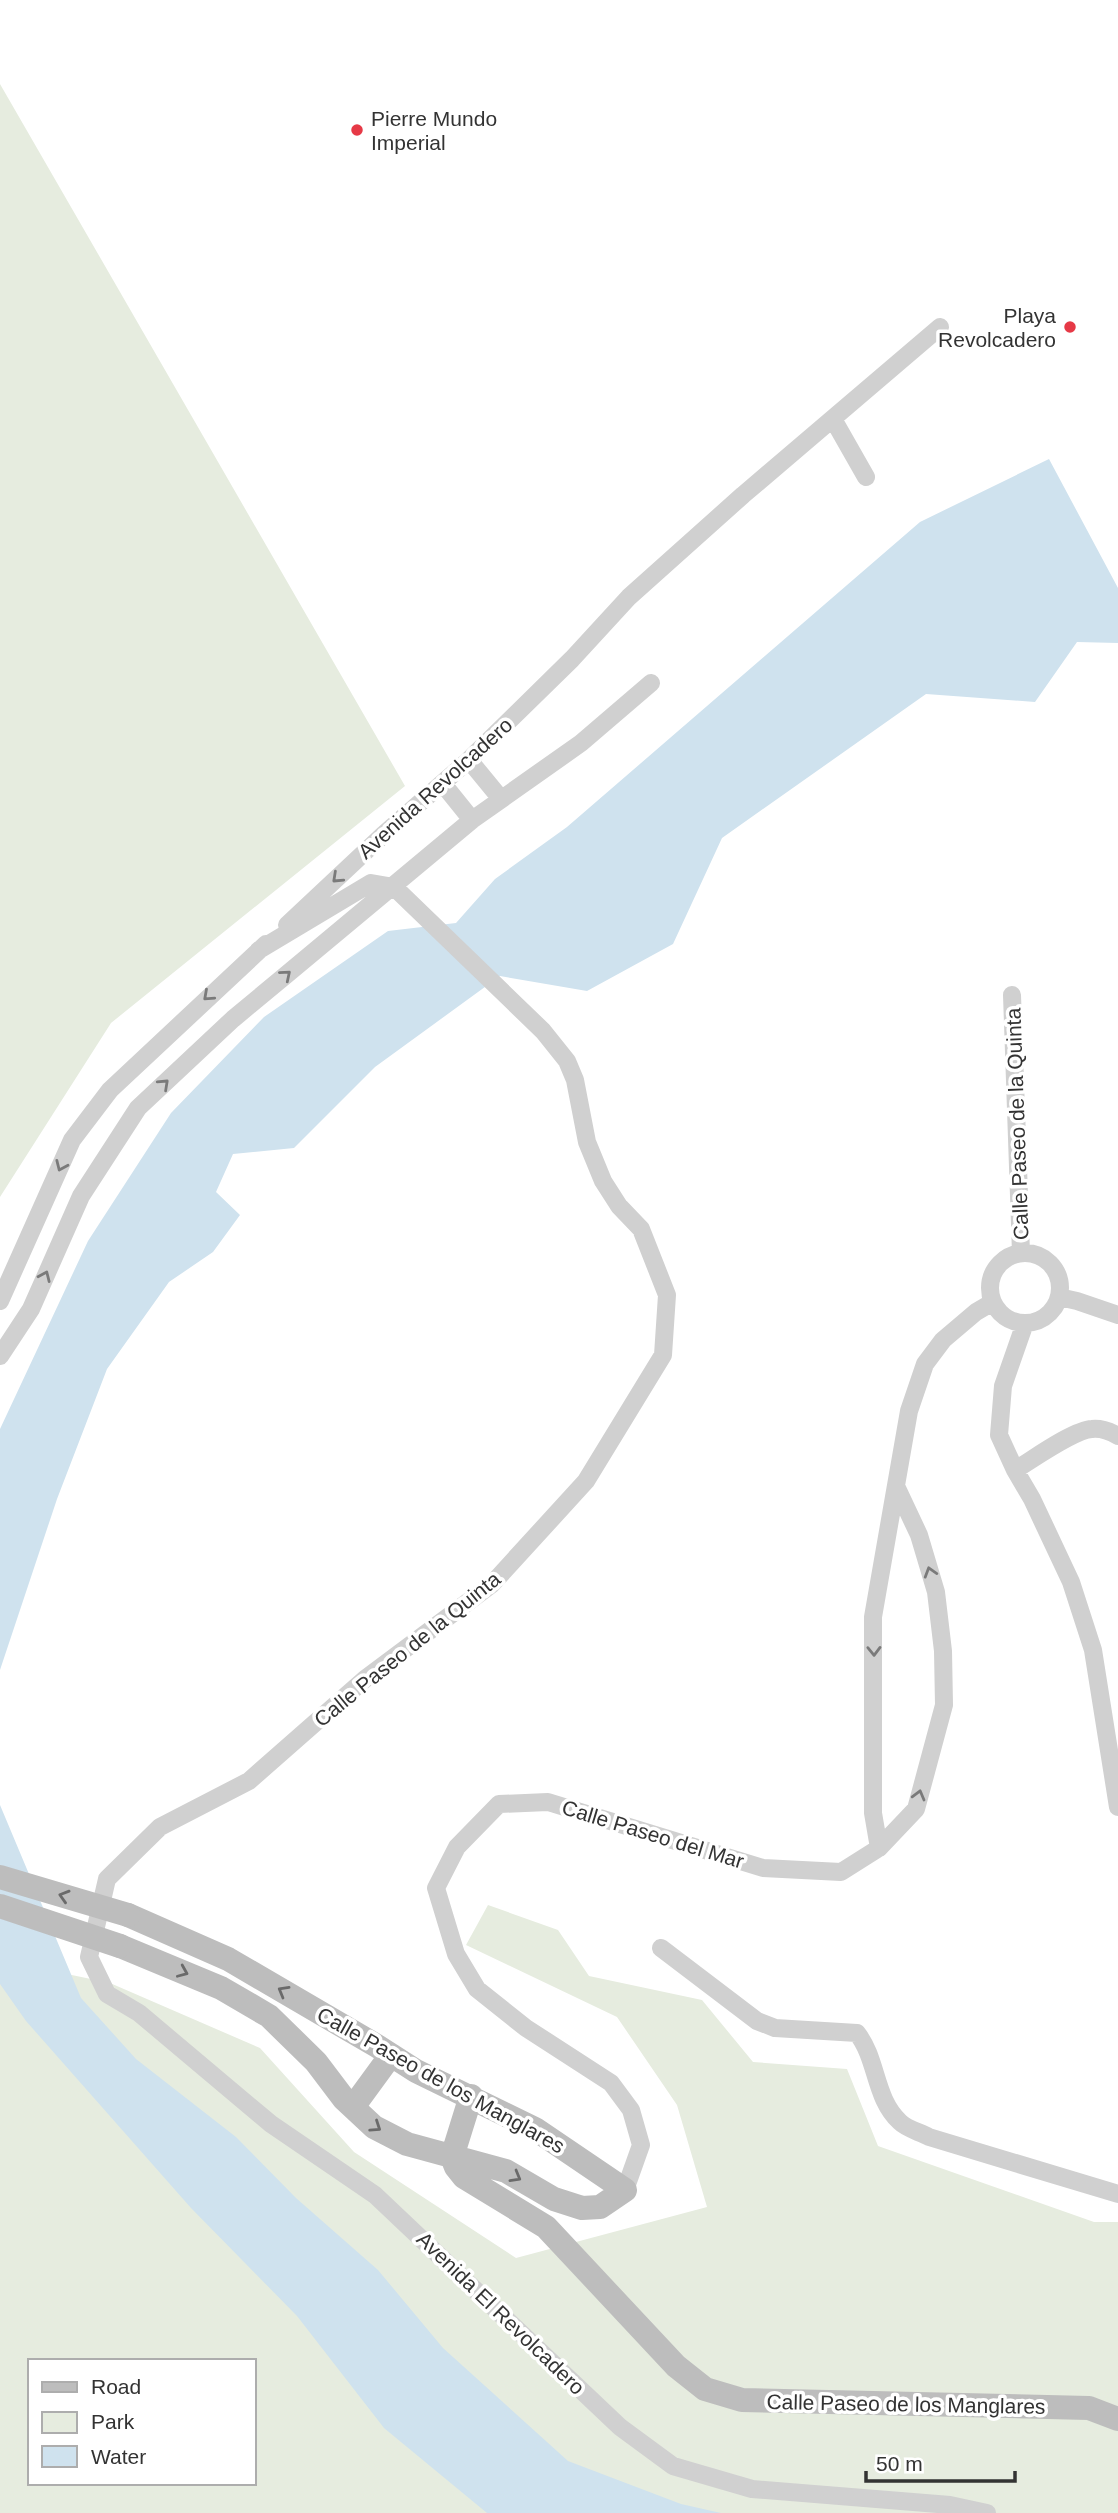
<svg xmlns="http://www.w3.org/2000/svg" width="1118" height="2513" viewBox="0 0 1118 2513" font-family="Helvetica,sans-serif">
  <style>
    .green { fill: #e6ecdf; fill-rule: evenodd }
    .water { fill: #cfe2ee }
    .lines { fill: none; stroke-linecap: round; stroke-linejoin: round }
    .street { stroke: #d0d0d0; stroke-width: 18 }
    .secondary { stroke: #bdbdbd; stroke-width: 24 }
    .secondary-bridge { stroke: #bdbdbd; stroke-width: 24 }
    .oneway { stroke: #7a7a7a }
    .oneway2 { stroke: #6a6a6a }
    .poi-dot { fill: #e63946; stroke: #fff; stroke-width: 2.5 }
    .labels { text-anchor: middle; dominant-baseline: central; stroke-width: 7; stroke-linejoin: round; paint-order: stroke }
    .poi-label { font-size: 21px; fill: #333; stroke: #fff; text-anchor: start }
    .street-label { font-size: 21px; fill: #333; stroke: #fff }
  </style>
  <rect width="100%" height="100%" fill="#fff"/>
  <path class="green" d="M0 84 405 786 111 1023 0 1197Z
    M488 1905 558 1930 589 1976 702 2000 753 2062 847 2069 878 2146 1094 2222H1118V2513H0V1960L110 1983 260 2048 354 2152 516 2258 707 2207 677 2105 617 2017 466 1945ZM30 2361H254V2483H30Z"/>
  <path class="water" d="M1049 459 1118 588V643L1077 642 1035 702 926 694 722 838 673 944 587 991 500 976 375 1067 294 1148 233 1154 216 1192 240 1215 213 1252 169 1282 107 1369 57 1499 0 1670V1429L88 1241 171 1113 264 1017 388 931 456 923 495 879 567 827 920 522Z
    M0 1805 81 1998 136 2059 236 2137 296 2198 378 2270 443 2348 568 2461 681 2504 721 2513H487L384 2428 297 2316 191 2208 26 2021 0 1984Z"/>
  <g class="lines">
    <path class="street" d="M833 419 866 477
      M469 760 501 799
      M443 784 472 820
      M287 925 383 835 469 760 572 659 629 597 743 495 940 327
      M259 950 371 883 394 887 543 1031 567 1061 575 1080 587 1142 603 1181 619 1206 641 1229 667 1295 663 1355 586 1481 492 1584 365 1679 249 1781 160 1827 107 1879 89 1957 107 1994 139 2013 271 2124 375 2195 620 2427 673 2466 752 2489 950 2505 987 2513
      M1012 995 1021 1253
      M990 1288a35 35 0 1 1 70 0a35 35 0 1 1-70 0Z
      M1059 1297 1077 1301 1118 1315
      M0 1301 72 1140 110 1090 266 944
      M1025 1323 1003 1386 999 1435 1015 1470 1032 1499 1071 1582 1093 1650 1118 1807
      M0 1356 31 1309 81 1196 138 1108 233 1019 286 975 472 820 581 743 651 683
      M1015 1470C1032 1460 1073 1430 1092 1429 1101 1428 1111 1432 1118 1436
      M879 1848 873 1813V1617L909 1411 925 1364 943 1340 976 1312 993 1302
      M661 1948 757 2021 775 2028 857 2033C878 2060 874 2098 900 2122 907 2129 920 2132 929 2137L1118 2194
      M625 2190 641 2145 631 2110 611 2083 526 2028 477 1989 456 1954 436 1888 457 1847 499 1804 548 1802 763 1868 841 1872 879 1848 916 1809 944 1705 943 1651 936 1592 919 1535 896 1486"/>
    <path class="secondary" d="M120 1946 221 1988 269 2016 316 2062 344 2099 374 2127 407 2144 506 2171 554 2199 582 2208 600 2207 625 2190 535 2129 416 2071 377 2046 228 1959 128 1915
      M353 2107 391 2055
      M452 2157 456 2167 464 2177 546 2227 676 2366 705 2389 742 2400 1089 2408 1118 2419
      M452 2157 471 2096"/>
    <path class="secondary-bridge" d="M0 1877 128 1915
      M0 1906 120 1946"/>
  </g>
  <defs><path id="oneway-chevron" d="M-2-3.5L2.5 0L-2 3.5" fill="none" stroke-width="1.6" stroke-linecap="round" stroke-linejoin="round" transform="scale(1.75)"/></defs>
  <g class="oneway">
    <use href="#oneway-chevron" transform="translate(337 878) rotate(137)"/>
    <use href="#oneway-chevron" transform="translate(286 975) rotate(-40)"/>
    <use href="#oneway-chevron" transform="translate(208 996) rotate(138)"/>
    <use href="#oneway-chevron" transform="translate(164 1084) rotate(-43)"/>
    <use href="#oneway-chevron" transform="translate(61 1166) rotate(114)"/>
    <use href="#oneway-chevron" transform="translate(45 1276) rotate(-66)"/>
    <use href="#oneway-chevron" transform="translate(930 1572) rotate(-107)"/>
    <use href="#oneway-chevron" transform="translate(874 1651) rotate(89)"/>
    <use href="#oneway-chevron" transform="translate(919 1795) rotate(-75)"/>
  </g>
  <g class="oneway2">
    <use href="#oneway-chevron" transform="translate(64 1896) rotate(-163)"/>
    <use href="#oneway-chevron" transform="translate(183 1972) rotate(23)"/>
    <use href="#oneway-chevron" transform="translate(283 1991) rotate(-150)"/>
    <use href="#oneway-chevron" transform="translate(376 2127) rotate(34)"/>
    <use href="#oneway-chevron" transform="translate(516 2177) rotate(30)"/>
  </g>
  <g class="poi-dot">
    <circle cx="357" cy="130" r="7"/>
    <circle cx="1070" cy="327" r="7"/>
  </g>
  <g class="labels">
    <g class="poi-label">
      <text x="371" y="118">Pierre Mundo<tspan x="371" dy="24">Imperial</tspan></text>
      <text x="1056" y="315" text-anchor="end">Playa<tspan x="1056" dy="24">Revolcadero</tspan></text>
    </g>
    <g class="street-label">
      <text transform="translate(435 788) rotate(-42)">Avenida Revolcadero</text>
      <text transform="translate(1017 1124) rotate(-92)">Calle Paseo de la Quinta</text>
      <text transform="translate(407 1649) rotate(-39)">Calle Paseo de la Quinta</text>
      <text transform="translate(653 1834) rotate(17)">Calle Paseo del Mar</text>
      <text transform="translate(441 2080) rotate(29)">Calle Paseo de los Manglares</text>
      <text transform="translate(501 2313) rotate(44)">Avenida El Revolcadero</text>
      <text transform="translate(906 2404) rotate(1)">Calle Paseo de los Manglares</text>
    </g>
  </g>
  <rect x="28" y="2359" width="228" height="126" fill="#ffffff" stroke="#adadad" stroke-width="2"/>
  <rect x="42" y="2382" width="35" height="10" fill="#bdbdbd" stroke="#adadad" stroke-width="2"/>
  <text x="91" y="2394" font-size="21" fill="#333333">Road</text>
  <rect x="42" y="2412" width="35" height="21" fill="#e6ecdf" stroke="#adadad" stroke-width="2"/>
  <text x="91" y="2429" font-size="21" fill="#333333">Park</text>
  <rect x="42" y="2446" width="35" height="21" fill="#cfe2ee" stroke="#adadad" stroke-width="2"/>
  <text x="91" y="2464" font-size="21" fill="#333333">Water</text>
  <path d="M866 2471v10h149v-10" fill="none" stroke="#333333" stroke-width="3.5"/>
  <text x="876" y="2471" font-size="21" fill="#333333" stroke="#ffffff" stroke-width="5" paint-order="stroke">50 m</text>
</svg>
